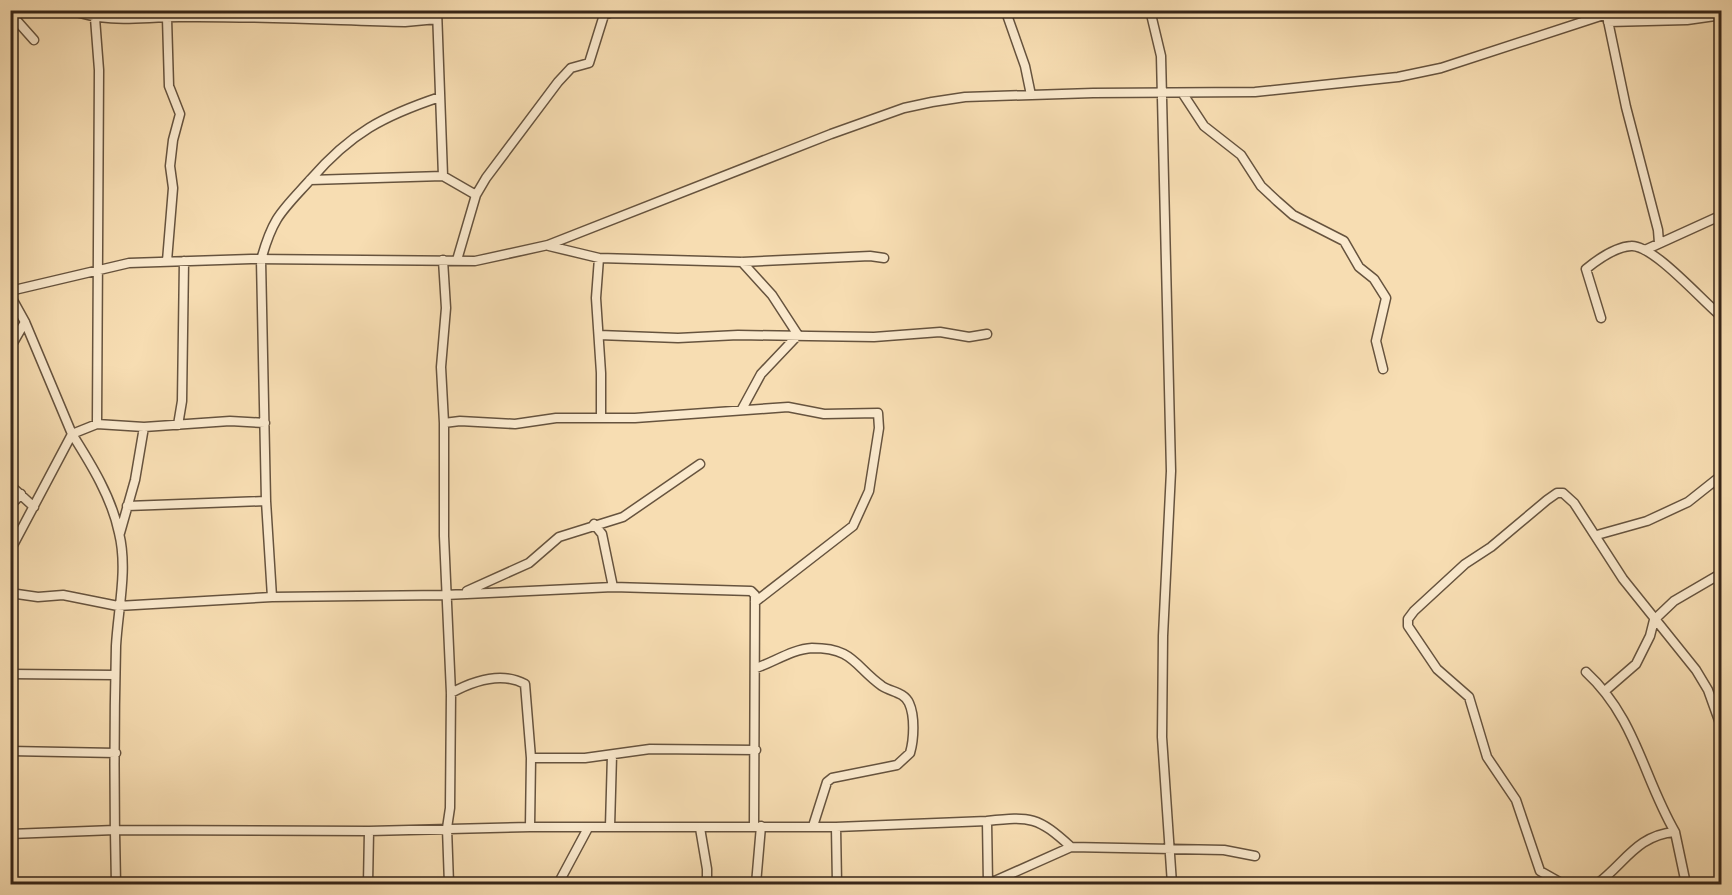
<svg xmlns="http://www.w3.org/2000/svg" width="1732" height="895" viewBox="0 0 1732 895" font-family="Cardo,serif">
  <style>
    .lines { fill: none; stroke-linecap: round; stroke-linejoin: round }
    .minor-casing { stroke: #66533e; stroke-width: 11 }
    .minor { stroke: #fae9cd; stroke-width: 8 }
  </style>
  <rect width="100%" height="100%" fill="#f7ddb2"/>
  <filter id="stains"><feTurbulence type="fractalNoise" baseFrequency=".00333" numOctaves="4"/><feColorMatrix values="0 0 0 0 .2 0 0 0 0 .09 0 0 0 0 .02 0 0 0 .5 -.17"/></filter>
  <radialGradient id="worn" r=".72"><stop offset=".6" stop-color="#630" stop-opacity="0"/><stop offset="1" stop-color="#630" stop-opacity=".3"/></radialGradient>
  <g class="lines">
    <g class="minor-casing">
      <path id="minor" d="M70 10C111 24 138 17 179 17 254 16 330 20 405 22L416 10
        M437 10 443 176
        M1150 10 1161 56 1171 471 1163 636 1162 737 1172 884
        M1006 12 1025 66 1031 95
        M10 13 34 40
        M1607 16 1626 107 1658 230 1659 243
        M95 18 99 70 97 424
        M405 22 437 19
        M1608 22 1687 20 1722 15
        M1183 94 1204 126 1241 155 1261 186 1277 201 1293 215 1344 241 1359 267 1374 279 1386 298 1376 341 1383 369
        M310 180 443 176 476 195
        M549 246 599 258 742 262 870 256 884 258
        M1645 250 1722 215
        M599 258 596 298 601 373V417
        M443 260 446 308 441 367 444 423V536L451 693 450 808 447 828 449 884
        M457 260 476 195 486 178 558 82 571 68 589 63 604 15 617 10
        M167 261 173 188 170 166 173 140 180 114 169 86 167 18
        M742 262 772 295 798 335
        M10 291 129 263 251 259 475 261 548 245 831 134 904 108 932 102 965 97 1093 93 1255 92 1398 77 1441 68 1619 10
        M10 295 25 322 72 434 10 551
        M1601 318 1586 269C1597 260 1616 247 1631 246 1653 244 1704 303 1722 317
        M599 335 678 338 738 335 874 337 940 332 969 337 987 334
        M10 348 25 322
        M742 409 761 374 798 335
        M444 423 460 421 515 424 556 418H635L788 407 824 414 878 413 879 428 869 491 853 526 755 602
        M178 425 182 401 184 261
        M10 485 34 507
        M10 506 21 494
        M127 506 266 501
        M594 524 602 534 613 587
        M120 533 135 480 144 427
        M1597 535 1647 521 1688 502 1722 475
        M467 591 529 563 559 537 623 517 700 464
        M10 593 38 597 63 595 118 606 272 597 445 595 613 587 751 591 755 595 754 826
        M272 597 266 501 261 260C273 216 282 211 311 179 351 133 383 116 440 97
        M756 668C774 662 793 649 812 648 854 648 854 666 882 686 891 692 904 692 909 703 915 716 914 739 910 753L897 765 832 778 827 782 813 826
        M1586 672C1636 718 1643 777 1675 832
        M10 674 115 675
        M1606 690 1636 664 1650 636 1654 620 1674 601 1722 573
        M451 693C473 681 501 671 525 684L531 758 530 827
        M10 751 116 753
        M531 758H585L650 749 756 750
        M987 821C1031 816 1038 817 1071 847
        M610 827 612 755
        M836 827 837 884
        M700 828 707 869V884
        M10 834 115 830 369 831 530 827H836L987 821 988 884
        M116 884C114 805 114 726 116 646 118 609 128 569 119 533 112 498 91 464 72 434L97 424 144 427 230 421 265 423
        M368 884 369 831
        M558 884 588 828
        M756 884 761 826
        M988 884 1071 847 1224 850 1255 856
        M1563 884 1540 871 1516 800 1487 757 1469 697 1437 669 1408 626V619L1414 611 1465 564 1491 547 1547 500 1557 493H1563L1574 503 1623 579 1696 670 1708 690 1722 729
        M1597 884C1625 863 1637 835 1675 832L1686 884"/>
    </g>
    <use href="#minor" class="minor"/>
  </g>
  <rect width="1732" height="895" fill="none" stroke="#f7ddb2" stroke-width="36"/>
  <rect x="12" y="12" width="1708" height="871" fill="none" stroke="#362518" stroke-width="3"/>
  <rect x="18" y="18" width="1696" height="859" fill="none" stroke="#362518" stroke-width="1.5"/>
  <rect width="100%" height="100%" filter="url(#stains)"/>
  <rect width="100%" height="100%" fill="url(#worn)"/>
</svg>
